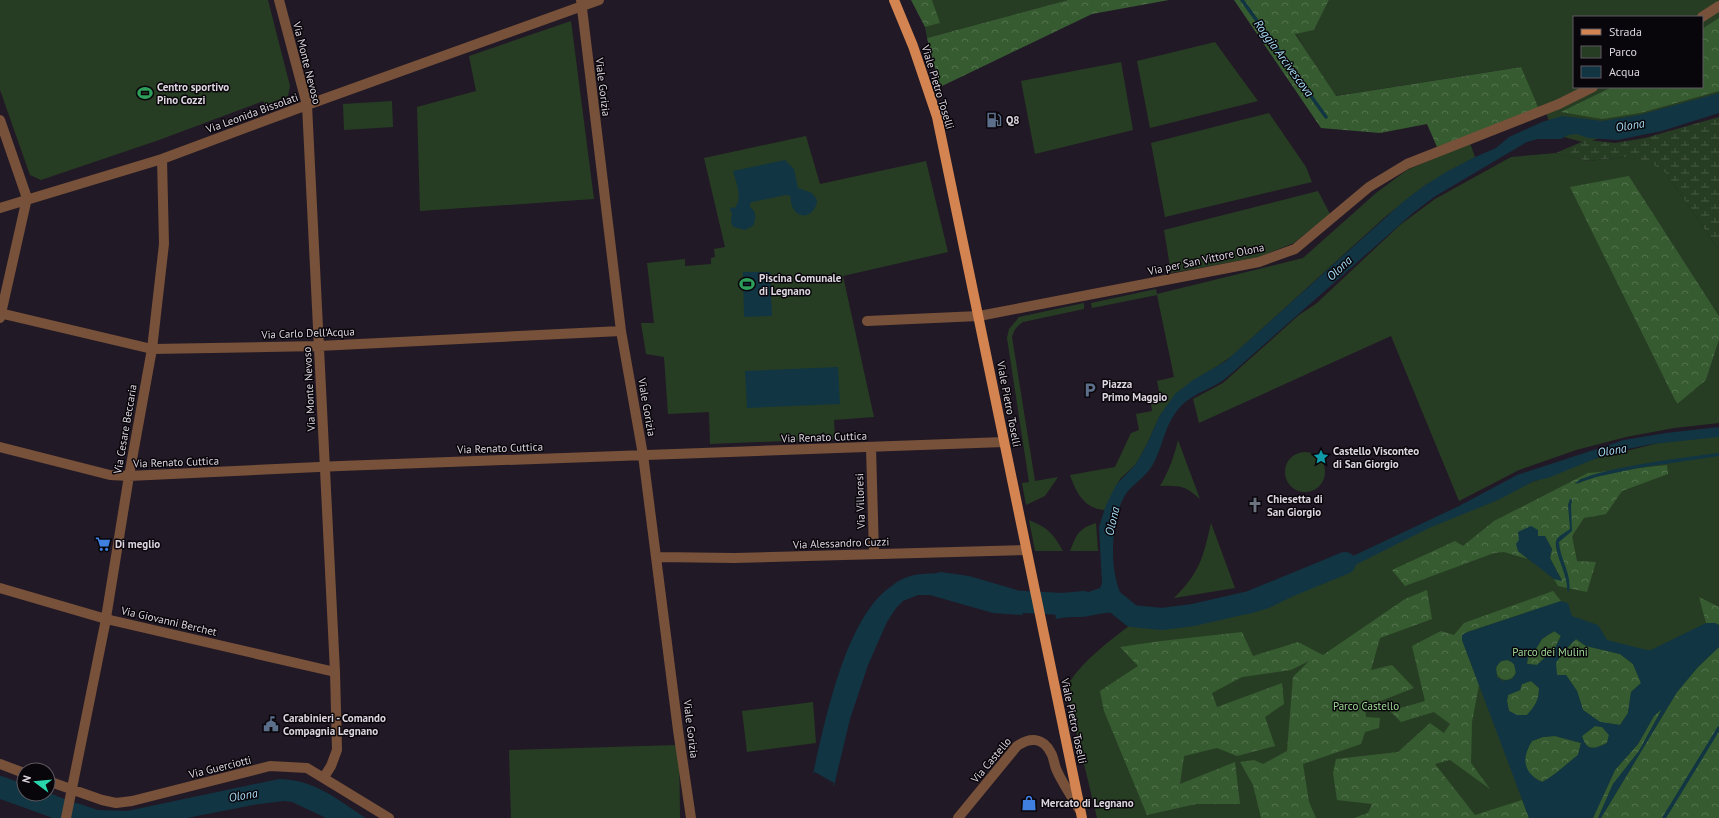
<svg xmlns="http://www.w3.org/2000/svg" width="1719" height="818" viewBox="0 0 1719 818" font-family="'PT Sans',sans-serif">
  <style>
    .green { fill: #273d23; fill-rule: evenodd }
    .forest { fill: url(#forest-crowns) }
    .wetland { fill: url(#wetland-marsh) }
    .water { fill: #113543; fill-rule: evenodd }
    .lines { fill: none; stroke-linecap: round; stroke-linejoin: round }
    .stream { stroke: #113543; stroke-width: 3.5 }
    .river { stroke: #113543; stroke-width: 22 }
    .street { stroke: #775139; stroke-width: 10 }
    .primary { stroke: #d38450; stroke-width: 10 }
    .labels { text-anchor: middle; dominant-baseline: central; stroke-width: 3; stroke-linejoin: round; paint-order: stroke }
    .street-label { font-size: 11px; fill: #ddd6e0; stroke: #09060b }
    .poi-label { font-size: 11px; font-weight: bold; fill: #ddd6e0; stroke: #09060b; text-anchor: start }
    .park-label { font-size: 11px; fill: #9fd995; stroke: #09060b }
    .water-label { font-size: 12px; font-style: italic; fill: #a6ddf6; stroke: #09060b }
  </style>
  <defs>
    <pattern id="forest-crowns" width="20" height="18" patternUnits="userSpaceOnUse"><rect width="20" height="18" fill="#365b30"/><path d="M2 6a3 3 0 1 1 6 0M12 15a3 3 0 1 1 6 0" fill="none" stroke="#53724e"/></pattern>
    <pattern id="wetland-marsh" width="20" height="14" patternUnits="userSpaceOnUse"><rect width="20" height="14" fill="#273d23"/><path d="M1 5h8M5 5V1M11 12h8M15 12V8" fill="none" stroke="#465843"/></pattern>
  </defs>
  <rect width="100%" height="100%" fill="#221926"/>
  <path class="green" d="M0 0H268L290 86 288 96 265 105 263 101 159 140 41 180 30 175 0 90Z
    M932 0H1068L927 38 925 27 939 23Z
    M1329 0H1719V109L1650 119 1586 143 1553 134 1544 106 1539 109 1520 67 1335 96 1295 33 1314 30ZM1574 17H1702V87H1574Z
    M571 21 594 199 420 211 417 107 476 91 469 56Z
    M1215 42 1258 101 1150 128 1137 61Z
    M1121 62 1133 130 1035 154 1021 81Z
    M392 101 393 127 344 130 343 104Z
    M1269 113 1306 167 1312 182 1165 217 1151 143Z
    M806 136 820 184 926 161 948 252 843 276 874 417 834 420 835 439 710 444 709 412 668 414 664 357 646 354 641 323H654L647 263 685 259V266L711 264V258L715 257 714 249 725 247 704 158Z
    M1470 143 1475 157 1424 186 1385 217 1232 356 1213 369 1160 415 1147 444 1136 464 1120 479 1105 510C1084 509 1076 492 1070 475L1115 467 1131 433 1139 430 1136 414 1152 411 1151 402 1161 400 1157 381 1174 377 1157 295 1092 308 1091 303 1156 289 1157 294 1303 258 1376 193 1407 170Z
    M1556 153 1588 161 1625 157 1648 160 1666 173 1719 250V316L1629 176 1676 404 1706 380 1719 340V423L1674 428 1626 437 1576 450 1519 470 1459 501 1391 336 1199 423 1193 399 1223 383 1299 315 1317 303 1400 225 1435 199 1511 157Z
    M1318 191 1330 214 1294 243 1259 257 1171 273 1164 230Z
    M1084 303V309L1023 322C1017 326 1014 330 1012 337L1035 481 1058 477 1045 496 1026 505 1022 483 1029 482 1007 338 1009 329 1019 317Z
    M1719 428V818H1097L1070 706 1068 684C1085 658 1110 641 1134 622L1144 626 1181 623 1238 610 1409 530 1586 461Z
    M1178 440 1200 499C1186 486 1179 485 1160 486 1169 471 1174 457 1178 440Z
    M1285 472a20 20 0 1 1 40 0a20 20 0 1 1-40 0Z
    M1029 520C1048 528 1053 533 1063 551H1035Z
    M1096 523 1098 551H1070C1077 534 1078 529 1096 523Z
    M1211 523 1235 588 1174 598C1200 572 1203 558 1211 523Z
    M813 702 816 743 747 752 742 711Z
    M679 745 680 818H511L509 750Z"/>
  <path class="forest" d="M911 0H932L940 23 925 27Z
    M1068 0H1169L1092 14 940 87 927 38Z
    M1234 0H1329L1314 30 1295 34 1336 96 1521 67 1539 109 1437 147 1427 124 1380 133 1321 128Z
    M1719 18V91L1640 113 1602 119 1561 112 1612 87H1702V29Z
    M1629 176 1719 316V340L1706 380 1677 404 1570 187Z
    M1667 465 1668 474 1622 491 1606 514 1584 518 1572 536 1577 561 1596 562 1587 592 1558 586 1554 579 1562 580 1550 558 1552 549 1545 536 1519 540 1518 551 1528 559 1504 552 1494 553 1405 586 1392 570 1455 541 1463 546 1494 521 1588 473 1612 471 1580 479 1578 484C1598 472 1644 467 1667 465Z
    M1427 590 1432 619 1380 638 1371 670 1392 665 1414 688 1365 707 1366 717 1380 718 1379 728 1365 732 1361 744 1303 764 1309 802 1316 818H1261L1253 785 1240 762 1254 760 1263 764 1287 751 1293 677 1309 661 1291 670 1242 677 1212 693 1217 707 1282 683 1284 704 1265 717 1275 746 1237 756 1217 748 1184 756 1180 784 1235 762 1240 804H1196L1147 815 1104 711 1100 691 1138 666 1120 647 1161 641 1242 632 1253 656 1298 642 1323 655 1405 599Z
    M1553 591 1561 601 1467 632 1462 636V640L1479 685 1472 722 1471 763 1490 789 1450 760 1435 764 1475 815 1522 800 1529 818H1354L1368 813 1372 804 1337 800 1333 773 1336 759 1398 752 1430 723 1444 733 1450 724 1434 712 1401 722 1390 711 1425 701 1412 646 1441 631 1454 635 1464 623Z
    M1699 597 1719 607V625L1715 623H1706Z
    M1555 631 1561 635 1555 648 1537 665 1527 664 1528 657 1534 652 1542 639Z
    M1576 639 1586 646 1620 654 1633 664 1641 683 1631 692 1628 713 1620 725 1600 722 1583 710 1577 691 1566 675H1557L1555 663 1564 651Z
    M1719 647V818H1601L1677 692 1698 667Z
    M1496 670a10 10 0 1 1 20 0a10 10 0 1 1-20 0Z
    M1531 681 1539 688C1539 700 1535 706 1527 715H1517L1509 711 1507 701 1508 695 1520 690 1522 684Z
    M1663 707 1639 751 1613 784 1598 818H1593L1615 770 1638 744 1654 716Z
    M1595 726 1602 727 1609 735 1607 743 1595 748 1589 747 1584 743 1582 736Z
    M1555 736 1581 743 1578 755C1566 764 1556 775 1542 782 1522 773 1521 758 1532 741L1543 737Z"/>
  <path class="wetland" d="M1719 117V250L1666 173 1648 161 1625 157 1588 161 1556 153 1586 140 1615 143 1645 138Z"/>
  <path class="water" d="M1719 93V113L1662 131 1617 140 1588 138 1577 134 1568 135 1561 139H1538L1527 142 1434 197 1413 213 1241 365C1235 370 1229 376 1222 381 1210 389 1195 393 1183 404 1163 424 1165 444 1152 466 1146 476 1135 483 1127 492 1109 518 1106 588 1132 609L1127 616C1114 608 1095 616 1081 617 1072 617 1065 617 1056 619L1052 596H1077L1100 588 1102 583 1099 527 1106 505 1116 485 1136 464 1147 444 1160 415 1175 394 1193 380 1226 361 1404 201 1424 186 1446 172 1475 157 1496 148 1509 137 1542 122 1562 116 1602 121 1639 115Z
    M785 160 794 169 798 188 812 193 817 200C817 211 804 222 795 211 791 207 791 201 790 196L786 195 752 202 750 204V207C757 212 756 219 753 226L745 230 733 227 731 222 732 212 730 211 731 207 735 208C743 197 736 183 733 171Z
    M743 272H770L772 316 744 317Z
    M838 367 840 404 747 408 745 371Z
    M1719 427V437L1653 444 1627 449 1597 458 1548 478 1534 481 1498 500 1429 528 1269 608 1252 613 1182 624 1159 626 1137 621 1142 614 1160 618 1181 617 1250 606 1266 600 1284 593 1351 557 1459 506 1517 475 1624 440 1666 433Z
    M1719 453V456L1638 468 1596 477 1575 484C1585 469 1696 456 1719 453Z
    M1570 499 1572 500 1571 505 1572 531 1559 542C1560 560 1572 573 1569 592L1567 590C1569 576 1551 548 1557 539 1560 535 1566 532 1570 529L1568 505Z
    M1531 526 1538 530V536H1545L1552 549 1550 558 1562 581 1554 579 1518 551 1516 544 1519 540 1518 532Z
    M941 572 969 576 1017 590 1023 615 993 613 930 595H918L903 601 896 608 887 622 868 665 850 719 834 786H833L834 783 815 772 813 774C825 722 845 616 893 585 902 578 912 574 924 574 930 573 935 574 941 572Z
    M1561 601 1568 603 1572 616 1598 625 1607 640 1647 650H1651L1706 623H1715L1719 625V647L1698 667 1677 692 1601 818H1598L1613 784 1639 751 1662 709 1654 716 1638 744 1615 770 1593 818H1529L1462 640V635L1465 633ZM1554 631 1561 636 1555 648 1537 665 1527 664 1528 657 1534 652 1542 639ZM1576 639 1586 646 1620 654 1633 664 1641 683 1631 692 1628 713 1620 725 1600 722 1583 710 1577 691 1566 675H1557L1556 663 1564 651ZM1508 660 1514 664 1516 673 1512 679 1503 681 1497 677 1496 667 1501 661ZM1531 681 1539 688C1539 700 1535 706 1527 715H1517L1509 711 1507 701 1508 695 1520 690 1522 684ZM1595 726 1602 727 1609 735 1607 743C1594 749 1587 752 1582 736ZM1555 736 1581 743 1578 755C1566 764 1556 775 1542 782 1523 773 1521 758 1532 741L1543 737Z
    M0 776 24 785V794L48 793 57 796 54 818 0 799Z
    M279 779C316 780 336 799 366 818H326L292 802 284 801 253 805 187 818H74L77 803 98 810 127 811Z"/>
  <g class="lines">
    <path class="stream" d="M1242 0 1326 117
      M1664 818 1719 728"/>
    <path class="river" d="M1111 599 1132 616 1162 619 1193 615 1250 602 1345 563
      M990 600 1063 604 1084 602
      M0 787 85 818"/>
    <path class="street" d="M279 0 307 105 335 672 337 750 331 766 324 777
      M581 0 621 331 643 455 678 730 691 818
      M1702 17 1719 6
      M0 120 27 198 0 318
      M0 208 162 159 307 105 599 0
      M0 313 152 349 319 346 621 331
      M867 321 979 316 1259 262 1295 249 1369 187 1407 164 1559 104 1593 87
      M0 447 110 475 129 476 340 466 1004 442
      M871 448 874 553
      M657 557 735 558 1026 550
      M0 588 106 619 335 672
      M0 764 24 773
      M48 781 102 800 116 803 132 801 270 766 307 768 389 818
      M66 818 105 624 129 476 152 349 164 244 162 159
      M958 818 1017 746C1030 737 1043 737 1051 753 1054 758 1054 765 1057 771 1063 784 1072 797 1079 809"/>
    <path class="primary" d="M894 0 913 46 937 117 1082 818"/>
  </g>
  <defs>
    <g id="stadium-bare" transform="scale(1.2)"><path d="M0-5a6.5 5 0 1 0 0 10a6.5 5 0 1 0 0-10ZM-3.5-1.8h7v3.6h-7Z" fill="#2e9e5b" stroke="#09060b" stroke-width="2.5" paint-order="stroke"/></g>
    <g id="fuel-bare" transform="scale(1.2)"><path d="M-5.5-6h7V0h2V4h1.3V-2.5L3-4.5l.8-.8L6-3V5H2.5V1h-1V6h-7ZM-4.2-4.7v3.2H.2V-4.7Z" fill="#5c6f8a" stroke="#09060b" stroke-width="2.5" paint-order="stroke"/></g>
    <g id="parking-bare" transform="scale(1.2)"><path d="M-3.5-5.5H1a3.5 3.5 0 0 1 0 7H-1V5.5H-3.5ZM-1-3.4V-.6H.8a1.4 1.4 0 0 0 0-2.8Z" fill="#5c6f8a" stroke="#09060b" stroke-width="2.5" paint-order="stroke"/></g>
    <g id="sight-bare" transform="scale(1.2)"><path d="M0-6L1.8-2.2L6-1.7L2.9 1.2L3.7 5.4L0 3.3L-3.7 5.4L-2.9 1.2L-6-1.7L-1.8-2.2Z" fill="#0f9aa8" stroke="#09060b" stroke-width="2.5" paint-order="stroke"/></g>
    <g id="church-bare" transform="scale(1.2)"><path d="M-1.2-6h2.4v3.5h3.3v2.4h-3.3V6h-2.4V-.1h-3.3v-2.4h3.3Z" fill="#6b7280" stroke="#09060b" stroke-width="2.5" paint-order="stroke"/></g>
    <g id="supermarket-bare" transform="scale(1.2)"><path d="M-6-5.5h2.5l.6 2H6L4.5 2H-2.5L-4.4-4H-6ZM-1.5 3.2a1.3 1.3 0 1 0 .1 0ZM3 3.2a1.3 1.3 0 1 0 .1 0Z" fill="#3f7fe0" stroke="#09060b" stroke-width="2.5" paint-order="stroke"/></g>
    <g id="civic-bare" transform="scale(1.2)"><path d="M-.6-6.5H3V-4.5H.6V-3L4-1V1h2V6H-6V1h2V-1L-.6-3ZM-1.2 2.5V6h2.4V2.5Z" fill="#5c6f8a" stroke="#09060b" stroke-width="2.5" paint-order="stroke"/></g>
    <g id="shop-bare" transform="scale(1.2)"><path d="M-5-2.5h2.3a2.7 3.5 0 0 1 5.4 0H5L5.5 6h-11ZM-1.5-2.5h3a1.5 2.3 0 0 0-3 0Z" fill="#3f7fe0" stroke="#09060b" stroke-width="2.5" paint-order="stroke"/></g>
  </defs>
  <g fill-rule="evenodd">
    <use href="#stadium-bare" x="145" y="93"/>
    <use href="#fuel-bare" x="994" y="120"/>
    <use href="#stadium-bare" x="747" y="284"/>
    <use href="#parking-bare" x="1090" y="390"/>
    <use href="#sight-bare" x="1321" y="457"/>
    <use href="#church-bare" x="1255" y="505"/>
    <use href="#supermarket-bare" x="103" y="544"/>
    <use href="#civic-bare" x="271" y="724"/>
    <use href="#shop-bare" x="1029" y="803"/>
  </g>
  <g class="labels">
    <g class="street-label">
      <text transform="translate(307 63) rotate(76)">Via Monte Nevoso</text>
      <text transform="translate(603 87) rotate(83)">Viale Gorizia</text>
      <text transform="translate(938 87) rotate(73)">Viale Pietro Toselli</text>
      <text transform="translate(252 113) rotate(-20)">Via Leonida Bissolati</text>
      <text transform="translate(1206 259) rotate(-12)">Via per San Vittore Olona</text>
      <text transform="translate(308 333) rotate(-2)">Via Carlo Dell'Acqua</text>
      <text transform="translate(309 389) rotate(-93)">Via Monte Nevoso</text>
      <text transform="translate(1009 404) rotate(79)">Viale Pietro Toselli</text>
      <text transform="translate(647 407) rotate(80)">Viale Gorizia</text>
      <text transform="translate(125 429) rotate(-80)">Via Cesare Beccaria</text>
      <text transform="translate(824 437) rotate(-2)">Via Renato Cuttica</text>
      <text transform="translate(500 448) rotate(-2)">Via Renato Cuttica</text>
      <text transform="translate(176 462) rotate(-2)">Via Renato Cuttica</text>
      <text transform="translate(860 501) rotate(-92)">Via Villoresi</text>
      <text transform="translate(841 543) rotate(-2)">Via Alessandro Cuzzi</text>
      <text transform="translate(169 621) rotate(13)">Via Giovanni Berchet</text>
      <text transform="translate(1074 721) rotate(78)">Viale Pietro Toselli</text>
      <text transform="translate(691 729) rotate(83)">Viale Gorizia</text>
      <text transform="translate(991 760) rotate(-50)">Via Castello</text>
      <text transform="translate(220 767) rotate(-14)">Via Guerciotti</text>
    </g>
    <g class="poi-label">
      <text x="157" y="87">Centro sportivo<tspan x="157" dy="13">Pino Cozzi</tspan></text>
      <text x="1006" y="120">Q8</text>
      <text x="759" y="278">Piscina Comunale<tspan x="759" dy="13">di Legnano</tspan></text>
      <text x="1102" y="384">Piazza<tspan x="1102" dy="13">Primo Maggio</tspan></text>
      <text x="1333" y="451">Castello Visconteo<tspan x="1333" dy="13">di San Giorgio</tspan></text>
      <text x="1267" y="499">Chiesetta di<tspan x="1267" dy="13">San Giorgio</tspan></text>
      <text x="115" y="544">Di meglio</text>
      <text x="283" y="718">Carabinieri - Comando<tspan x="283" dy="13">Compagnia Legnano</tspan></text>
      <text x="1041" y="803">Mercato di Legnano</text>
    </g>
    <g class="park-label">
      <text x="1550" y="652">Parco dei Mulini</text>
      <text x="1366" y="706">Parco Castello</text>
    </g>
    <g class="water-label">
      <text transform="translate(1284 58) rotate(54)">Roggia Arcivescova</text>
      <text transform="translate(1630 125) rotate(-9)">Olona</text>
      <text transform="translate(1339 268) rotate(-43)">Olona</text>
      <text transform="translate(1612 450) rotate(-9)">Olona</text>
      <text transform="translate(1112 521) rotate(-77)">Olona</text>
      <text transform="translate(243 795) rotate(-10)">Olona</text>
    </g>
  </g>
  <rect x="1573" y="16" width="130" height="72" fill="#09060b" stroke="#5e5960"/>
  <rect x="1581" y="29" width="20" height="6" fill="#d38450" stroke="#5e5960"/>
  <text x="1609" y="36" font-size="12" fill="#ddd6e0">Strada</text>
  <rect x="1581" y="46" width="20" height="12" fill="#273d23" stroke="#5e5960"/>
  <text x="1609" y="56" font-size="12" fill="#ddd6e0">Parco</text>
  <rect x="1581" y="66" width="20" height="12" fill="#113543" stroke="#5e5960"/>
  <text x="1609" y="76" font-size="12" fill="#ddd6e0">Acqua</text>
  <g transform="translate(36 782) rotate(286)"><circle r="19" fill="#09060b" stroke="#5e5960"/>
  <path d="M0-3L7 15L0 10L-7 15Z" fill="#28d5ad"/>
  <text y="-6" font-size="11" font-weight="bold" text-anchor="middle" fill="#ddd6e0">N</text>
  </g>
</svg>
